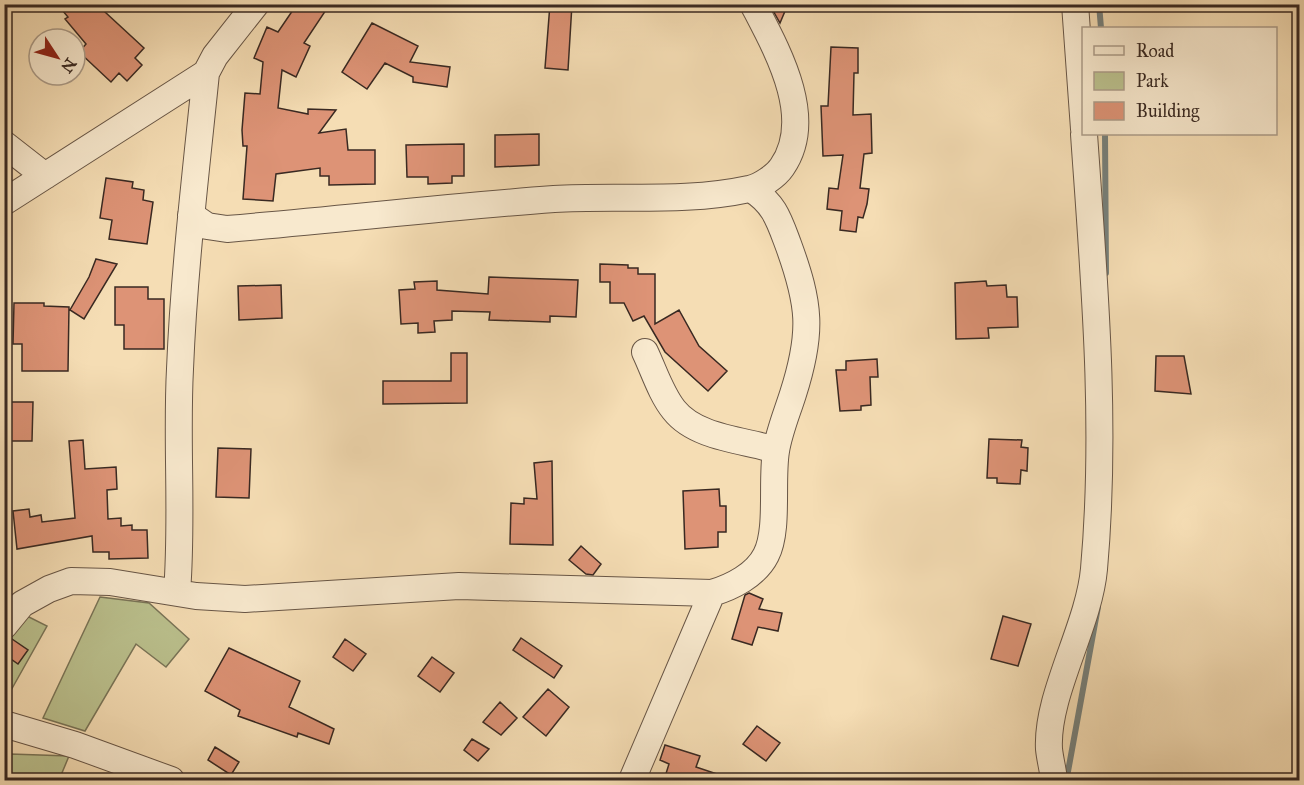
<svg xmlns="http://www.w3.org/2000/svg" width="1304" height="785" viewBox="0 0 1304 785" font-family="'IM FELL Great Primer',serif">
  <style>
    .green { fill: #bbc18e; stroke: #7a7558; stroke-width: 1.5 }
    .lines { fill: none; stroke-linecap: round; stroke-linejoin: round }
    .stream { stroke: #76807b; stroke-width: 6 }
    .building { fill: #dd9376; stroke: #392922; stroke-width: 1.5 }
    .minor-casing { stroke: #685646; stroke-width: 28 }
    .minor { stroke: #f8e9ce; stroke-width: 26 }
  </style>
  <rect width="100%" height="100%" fill="#f5ddb4"/>
  <filter id="stains"><feTurbulence type="fractalNoise" baseFrequency=".00333" numOctaves="4"/><feColorMatrix values="0 0 0 0 .2 0 0 0 0 .09 0 0 0 0 .02 0 0 0 .5 -.17"/></filter>
  <radialGradient id="worn" r=".72"><stop offset=".6" stop-color="#630" stop-opacity="0"/><stop offset="1" stop-color="#630" stop-opacity=".3"/></radialGradient>
  <path class="green" d="M100 597 149 603 189 639 166 667 136 644 85 731 43 718Z
    M23 614 47 626 5 701V644Z
    M10 754 69 756 59 780H5L4 768Z"/>
  <g class="lines">
    <path class="stream" d="M1099 4 1101 28
      M1105 134 1106 273
      M1072 780 1067 777 1098 607"/>
  </g>
  <path class="building" d="M57 4H113L105 12 144 48 135 58 142 65 127 81 119 73 111 82 79 52 86 44 65 19 68 17Z
    M297 4H318L326 10 304 43 310 46 296 77 282 70 278 108 308 114V109L336 110 319 133 346 129 348 150H375V184L329 185V176H320V168L276 174 273 201 243 199 247 146H243L242 130 245 93 260 94 263 62 254 58 267 27 278 32Z
    M550 4H572L568 70 545 68Z
    M772 4H788L780 23 771 7Z
    M372 23 418 46 410 62 450 67 447 87 413 82V77L385 63 367 89 342 72Z
    M831 47 858 48V73H854L853 115 871 114 872 153 864 154 860 188 869 189 867 204 863 218 858 217 856 232 840 230 842 211 827 209 829 188 838 189 843 155 823 156 821 106H828Z
    M539 134V165L495 167V135Z
    M464 144V176H452V183L428 184V177H407L406 145Z
    M106 178 133 182 132 188 144 190 143 200 153 202 147 244 109 239 112 220 100 218Z
    M96 259 117 264 84 319 70 310 89 277Z
    M600 264 628 265V268H638V274H655V324L679 310 699 346 727 371 708 391 665 352 644 316 633 321 624 303H610V282H600Z
    M489 277 578 280 576 317 550 316V322L489 320 490 312 452 311V320L434 321 435 332 418 333V323L401 324 399 290 415 289 414 282 437 281V290L488 294Z
    M986 281 987 286 1006 285 1007 297H1017L1018 327 988 328 989 338 956 339 955 283Z
    M281 285 282 318 239 320 238 286Z
    M115 287H148V299H164V349H124V325H115Z
    M14 303H44V306L69 307 68 371H22V344H13Z
    M451 353H467V403L383 404V381H451Z
    M1156 356H1184L1191 394 1155 391Z
    M877 359 878 377H870L871 405 861 406V410L840 411 836 370H846V361Z
    M4 402H33L32 441H4Z
    M989 439 1022 440 1021 447 1028 448 1027 471 1021 470 1020 484 997 483V478H987Z
    M83 440 85 469 116 467 117 489 107 490 108 519 121 518V526L132 525V530H147L148 558 109 559V552H93L92 536 17 549 13 511 29 509 30 517 41 515 42 522 75 518 69 441Z
    M218 448 251 449 249 498 216 497Z
    M552 461 553 545 510 544 511 503 524 504V498L537 499 534 463Z
    M719 489 720 506H726V532H718V547L685 549 683 491Z
    M581 546 601 564 593 575 586 574 569 560Z
    M749 593 763 599 759 609 782 613 778 631 758 627 752 645 732 639 745 595Z
    M1003 616 1031 624 1018 666 991 659Z
    M521 638 562 666 554 678 513 650Z
    M12 639 28 650 18 664 4 654V649Z
    M345 639 366 654 353 671 333 657Z
    M229 648 300 681 289 707 334 729 329 744 298 733 297 737 238 716 240 710 205 691Z
    M432 657 454 673 440 692 418 676Z
    M548 689 569 707 546 736 523 717Z
    M500 702 517 718 501 735 483 722Z
    M757 726 780 743 766 761 743 744Z
    M472 739 489 749 478 761 464 750Z
    M665 745 700 756 696 767 729 778V780H664L669 764 660 760Z
    M215 747 239 762 231 775 208 760Z"/>
  <g class="lines">
    <g class="minor-casing">
      <path id="minor" d="M1075 4 1084 129
        M4 144 45 176
        M4 202 206 73
        M191 215 207 226 227 229C336 220 445 207 554 199 618 195 685 203 749 189 760 187 776 176 782 167 816 118 777 50 753 4
        M645 352C654 371 661 394 674 410 696 438 744 440 776 450
        M177 592C183 517 176 443 180 369 184 270 196 171 206 73L215 56 256 4
        M4 626 22 604 49 589 71 581 110 582 196 596 245 599 459 586 712 593C732 587 756 575 766 555 779 530 771 481 776 451 779 432 787 413 793 394 813 332 810 304 788 244 779 220 774 203 751 189
        M4 724 75 745 171 780
        M632 780 712 593
        M1054 780C1053 770 1050 759 1049 749 1046 695 1089 626 1094 569 1107 424 1094 278 1084 134"/>
    </g>
    <use href="#minor" class="minor"/>
  </g>
  <rect width="1304" height="785" fill="none" stroke="#f5ddb4" stroke-width="24"/>
  <rect x="6" y="6" width="1292" height="773" fill="none" stroke="#392922" stroke-width="3"/>
  <rect x="12" y="12" width="1280" height="761" fill="none" stroke="#392922" stroke-width="1.5"/>
  <rect x="1082" y="27" width="195" height="108" fill="#f8e9ce" stroke="#ac9c89" stroke-width="1.5"/>
  <rect x="1094" y="46" width="30" height="9" fill="#f8e9ce" stroke="#ac9c89" stroke-width="1.5"/>
  <text x="1136" y="57" font-size="18" fill="#392922">Road</text>
  <rect x="1094" y="72" width="30" height="18" fill="#bbc18e" stroke="#ac9c89" stroke-width="1.5"/>
  <text x="1136" y="87" font-size="18" fill="#392922">Park</text>
  <rect x="1094" y="102" width="30" height="18" fill="#dd9376" stroke="#ac9c89" stroke-width="1.5"/>
  <text x="1136" y="117" font-size="18" fill="#392922">Building</text>
  <g transform="translate(57 57) rotate(126)"><circle r="28" fill="#f8e9ce" stroke="#ac9c89" stroke-width="1.5"/>
  <path d="M0-4.5L10 22L0 15L-10 22Z" fill="#8f2418"/>
  <text y="-9" font-size="16" font-weight="bold" text-anchor="middle" fill="#392922">N</text>
  </g>
  <rect width="100%" height="100%" filter="url(#stains)"/>
  <rect width="100%" height="100%" fill="url(#worn)"/>
</svg>
